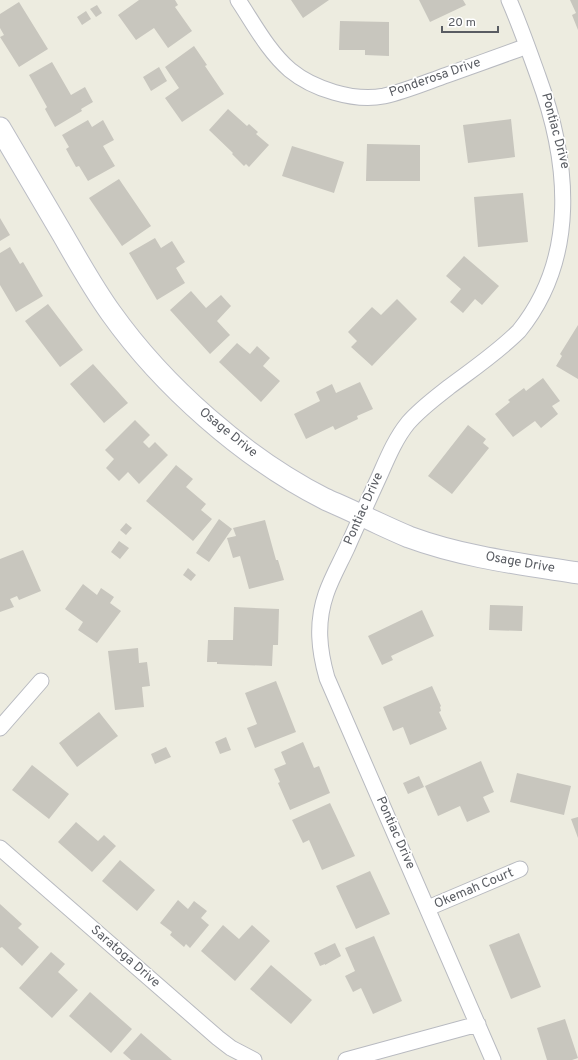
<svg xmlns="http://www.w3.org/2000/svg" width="578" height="1060" viewBox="0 0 578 1060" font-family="Overpass,sans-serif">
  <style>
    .building { fill: #c8c6be }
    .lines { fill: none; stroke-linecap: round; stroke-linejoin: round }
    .street-casing { stroke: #b8bac0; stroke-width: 17 }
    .secondary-casing { stroke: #bbbdc5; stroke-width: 23 }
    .street { stroke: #fff; stroke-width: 15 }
    .secondary { stroke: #fff; stroke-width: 21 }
    .labels { text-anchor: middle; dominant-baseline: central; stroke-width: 3.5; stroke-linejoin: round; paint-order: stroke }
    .street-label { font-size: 13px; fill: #595c62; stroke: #fff }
  </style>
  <rect width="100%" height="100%" fill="#edece0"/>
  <path class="building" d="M139 0H175L178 5 175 7 192 31 168 48 154 28 136 40 118 15Z
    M291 0H329L303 18Z
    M419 0H463L466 5 430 22Z
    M570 0H578V30L572 15 576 13Z
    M19 2 48 49 19 67 0 37 4 35 0 28V14Z
    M97 5 102 13 96 17 90 9Z
    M86 11 91 19 82 25 77 17Z
    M340 21 389 22V56L365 55V50H339Z
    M194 46 207 65 205 66 224 94 182 122 165 98 179 88 165 67Z
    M52 62 71 95 85 87 93 102 81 109 82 111 55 127 45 109 47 107 29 75Z
    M159 67 167 81 151 91 143 77Z
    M228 109 247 126 249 124 258 132 256 134 269 145 249 167 246 164 244 166 232 154 233 153 209 130Z
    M511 119 515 157 468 163 463 125Z
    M88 120 92 127 103 120 114 140 103 146 115 166 88 181 79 166 76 167 66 149 69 147 62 135Z
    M367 144 420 145V181H366Z
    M292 146 344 162 334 193 282 176Z
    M119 179 151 226 122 246 89 198Z
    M523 193 528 242 478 247 474 197Z
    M0 218 10 235 0 241Z
    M155 238 161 248 172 241 185 262 176 268 185 283 157 300 129 253Z
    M10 247 20 264 23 262 43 296 16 312 0 285V253Z
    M464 256 499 286 482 305 475 299 463 313 450 302 461 289 446 276Z
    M191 291 206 308 221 295 231 306 217 321 230 335 210 354 170 310Z
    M397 299 417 319 372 366 351 347 357 341 348 332 372 307 381 315Z
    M48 304 83 350 60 367 25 321Z
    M578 325V379L556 366 562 356 560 354Z
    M237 343 250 354 257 346 270 358 263 366 280 381 261 402 219 362Z
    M93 364 128 403 104 423 70 384Z
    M543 378 560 401 552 406 558 414 541 428 535 421 513 437 495 414 510 402 508 400 524 388 526 391Z
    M360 382 373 409 357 416 358 419 335 430 333 426 306 439 294 414 320 401 316 392 332 384 336 393Z
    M135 420 150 435 143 442 149 448 155 442 168 455 139 484 128 472 119 481 106 468 114 459 105 450Z
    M468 425 486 439 483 443 489 448 452 494 428 476Z
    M176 465 193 479 186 487 206 504 201 510 212 519 193 541 146 501Z
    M219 519 232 529 209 562 196 553Z
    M265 520 276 560H278L284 580 249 589 240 556 233 558 227 538 236 536 233 528Z
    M126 523 132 528 126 535 120 530Z
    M119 541 129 548 120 559 111 552Z
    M23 550 41 591 19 600 17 596 10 599 14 607 0 612V559Z
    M188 568 196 575 191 581 183 575Z
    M83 584 97 595 101 588 114 597 110 603 121 611 97 643 78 630 83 622 65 609Z
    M490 605 523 606 522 631 489 630Z
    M234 607 279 609 278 645H273L272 666 217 664V662H207L208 640H233Z
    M422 610 434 636 391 656 393 660 382 665 368 636Z
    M138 648 139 663 147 662 150 686 142 687 144 707 115 710 108 651Z
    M276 681 296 732 255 748 247 728 257 724 245 693Z
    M432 686 441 706 440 707 441 711 439 712 447 729 410 745 403 727 393 731 383 707Z
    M99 712 118 736 77 767 59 743Z
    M226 737 231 750 220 754 215 742Z
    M303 742 314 768 319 766 330 793 290 810 278 783 280 782 274 769 286 764 281 752Z
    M166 747 171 757 155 764 151 754Z
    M481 761 494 792 483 797 490 812 467 822 460 806 438 816 425 786Z
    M32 765 69 794 49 819 12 790Z
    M517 773 571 786 564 815 510 802Z
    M419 776 424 787 408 794 403 783Z
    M330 803 355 856 322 870 309 840 303 843 292 820Z
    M578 817V838L571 819Z
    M76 822 98 841 104 835 116 846 92 872 58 842Z
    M120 860 155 890 137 911 102 881Z
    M370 871 390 914 356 929 336 886Z
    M178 900 188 909 194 901 207 911 201 918 209 925 190 948 186 944 184 947 170 935 172 932 160 923Z
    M0 904 22 924 18 928 39 947 22 966 2 947 0 948Z
    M223 925 239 939 252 925 270 941 235 981 201 951Z
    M519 933 541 987 511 999 489 945Z
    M374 936 402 1001 373 1014 361 988 353 992 345 976 355 971 345 948Z
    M335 943 341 956 325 965V964L320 966 314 953Z
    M51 952 65 964 58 972 78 990 52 1018 19 988Z
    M271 965 312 1000 291 1024 250 989Z
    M90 992 132 1029 111 1053 69 1016Z
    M565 1019 578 1058 572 1060H547L537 1028Z
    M141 1033 172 1060H131L123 1053Z"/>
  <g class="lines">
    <g class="street-casing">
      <path id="street" d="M238 0C254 24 268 51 290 70 313 89 354 102 384 96 406 91 427 82 447 75 474 65 501 56 527 46
        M0 728 41 681
        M0 848 218 1038 231 1048 254 1060
        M428 908 520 869
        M346 1060 478 1024
        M493 1060 327 678C319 650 316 623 326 594 331 579 340 563 347 548 357 525 368 501 379 477 387 459 395 439 408 423 420 409 435 398 449 387 473 369 498 352 519 331 578 258 570 163 538 76 529 51 520 25 509 0"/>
    </g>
    <g class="secondary-casing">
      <path id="secondary" d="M0 128C21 164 42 199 63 235 78 261 93 288 111 313 163 386 244 458 325 499 336 504 348 509 360 515 376 522 392 530 409 537 463 557 521 564 578 573"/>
    </g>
    <use href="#street" class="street"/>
    <use href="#secondary" class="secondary"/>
  </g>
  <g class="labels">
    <g class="street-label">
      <text transform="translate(435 78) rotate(-19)">Ponderosa Drive</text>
      <text transform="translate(555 131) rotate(75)">Pontiac Drive</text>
      <text transform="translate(228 433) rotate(39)">Osage Drive</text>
      <text transform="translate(364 509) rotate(-66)">Pontiac Drive</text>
      <text transform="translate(520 563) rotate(10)">Osage Drive</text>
      <text transform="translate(395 833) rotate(66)">Pontiac Drive</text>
      <text transform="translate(474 889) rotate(-23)">Okemah Court</text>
      <text transform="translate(125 957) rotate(41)">Saratoga Drive</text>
    </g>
  </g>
  <path d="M442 26v6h56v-6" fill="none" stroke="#595c62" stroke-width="2"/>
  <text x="448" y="26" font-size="12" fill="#595c62" stroke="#ffffff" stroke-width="3" paint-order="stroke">20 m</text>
</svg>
